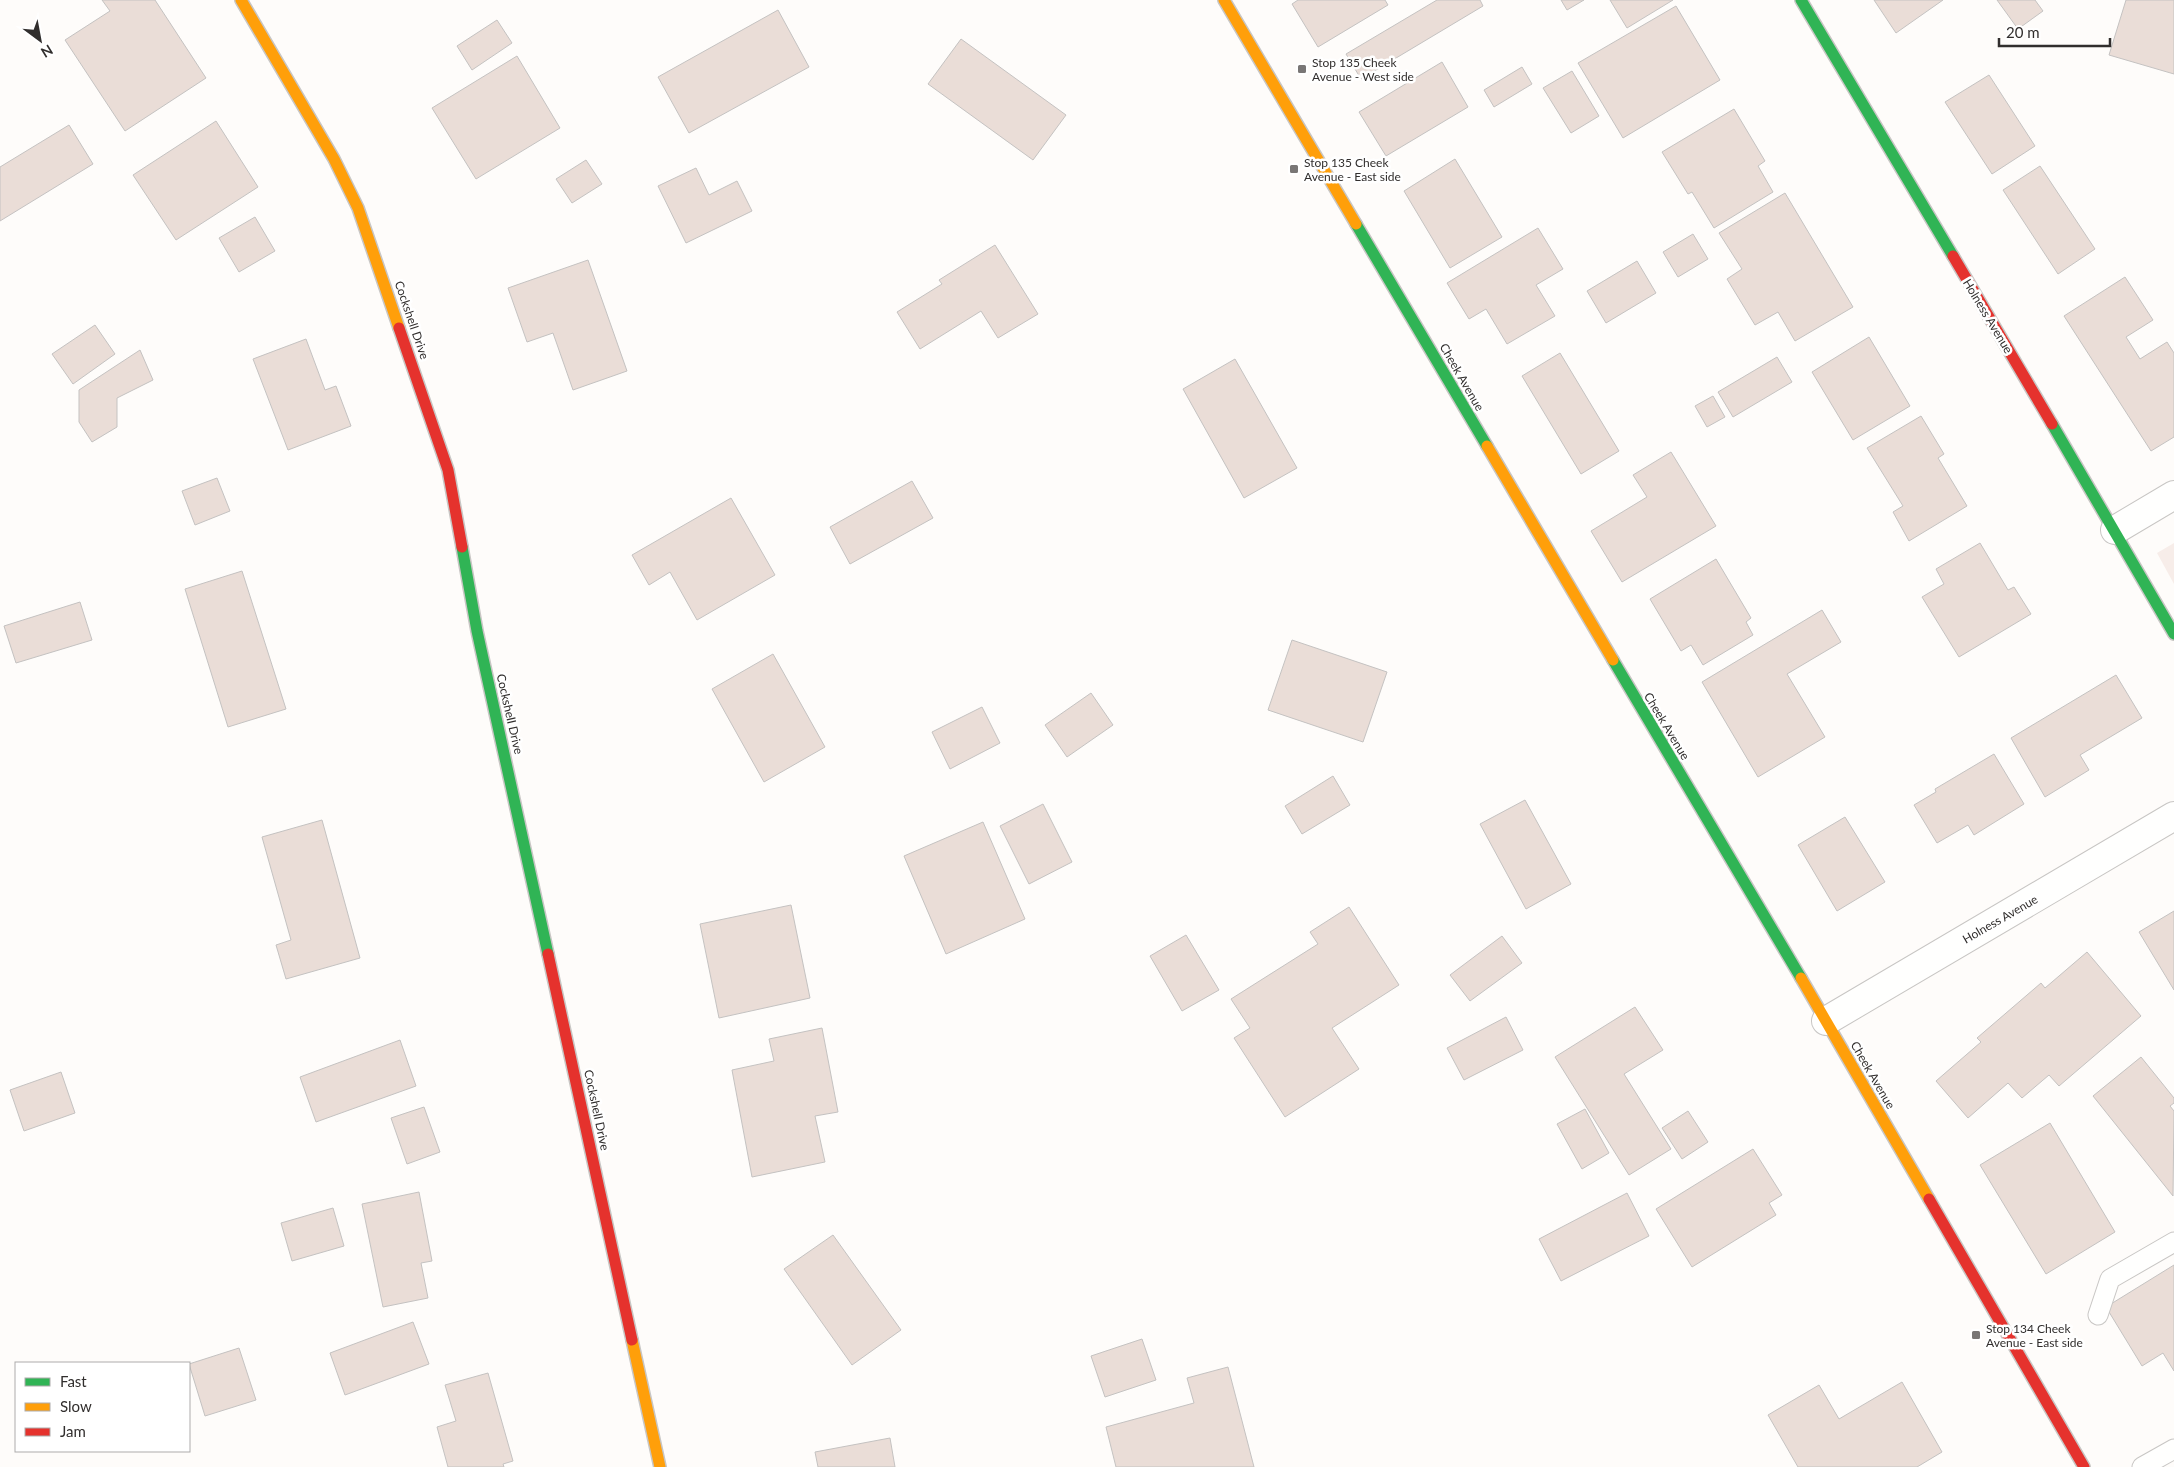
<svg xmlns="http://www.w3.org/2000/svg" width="2174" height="1467" viewBox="0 0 2174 1467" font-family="Lato,sans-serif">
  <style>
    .built { fill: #f7ede9 }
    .building { fill: #eaddd7; stroke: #c4c2c1 }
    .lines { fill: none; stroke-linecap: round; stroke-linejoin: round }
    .lane-casing { stroke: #c8c6c4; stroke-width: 21 }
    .street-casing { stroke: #c8c6c4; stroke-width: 30 }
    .fast-casing { stroke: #c8c6c4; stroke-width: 14 }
    .slow-casing { stroke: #c8c6c4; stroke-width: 14 }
    .jam-casing { stroke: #c8c6c4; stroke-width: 14 }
    .lane { stroke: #fffffe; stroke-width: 19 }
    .street { stroke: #fffffe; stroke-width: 28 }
    .fast { stroke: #30b455; stroke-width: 11 }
    .slow { stroke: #ff9f0a; stroke-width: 11 }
    .jam { stroke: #e5322d; stroke-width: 11 }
    .poi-dot { fill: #797675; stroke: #fff; stroke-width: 2 }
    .labels { text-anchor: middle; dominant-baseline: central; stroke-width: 5; stroke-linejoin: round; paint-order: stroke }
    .poi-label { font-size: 12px; fill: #312e2d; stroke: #fff; text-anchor: start }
    .street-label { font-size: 12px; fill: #312e2d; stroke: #fff }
  </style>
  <rect width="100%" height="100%" fill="#fefcfa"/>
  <path class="built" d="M2174 543V584L2157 553Z"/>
  <path class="building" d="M102 0H155L206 78 125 131 65 40 110 11Z
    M1298 0H1385L1388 5 1318 47 1292 4Z
    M1437 0H1480L1483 6 1361 79 1346 54Z
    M1561 0H1584L1567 10Z
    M1610 0H1673L1627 28Z
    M1874 0H1943L1896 33Z
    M1997 0H2035L2043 11 2018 29Z
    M2126 0H2174V74L2109 55Z
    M1676 6 1720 80 1623 138 1578 63Z
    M778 10 809 67 689 133 658 77Z
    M497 20 512 43 472 70 457 46Z
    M961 39 1066 115 1033 160 928 84Z
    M517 56 560 128 476 179 432 108Z
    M1442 62 1468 107 1386 156 1359 112Z
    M1522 67 1532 84 1494 107 1484 90Z
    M1572 71 1599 116 1571 133 1543 88Z
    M1989 75 2035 146 1992 174 1945 102Z
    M1734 109 1765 161 1758 166 1773 192 1714 228 1692 192 1688 194 1662 152Z
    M216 121 258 187 176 240 133 175Z
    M69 125 93 164 0 221V167Z
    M1455 159 1502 237 1450 268 1404 191Z
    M586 160 602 184 572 203 556 179Z
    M2040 166 2095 249 2058 274 2003 190Z
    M696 168 709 195 737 181 752 211 686 243 658 186Z
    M1785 193 1853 307 1795 341 1778 312 1755 325 1727 279 1742 269 1719 233Z
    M255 217 275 251 239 272 219 238Z
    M1538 228 1563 269 1536 285 1555 316 1507 344 1486 309 1469 319 1447 283Z
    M1693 234 1708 259 1678 277 1663 252Z
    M995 245 1038 314 998 338 981 311 920 349 897 312 942 284 939 280Z
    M588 260 627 371 573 390 553 333 527 342 508 288Z
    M1637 261 1656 293 1606 323 1587 291Z
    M2125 277 2153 320 2126 337 2140 359 2167 342 2174 353V437L2151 451 2064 316Z
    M95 325 115 354 73 384 52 354Z
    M1869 337 1910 406 1853 440 1812 372Z
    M306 339 325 390 336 386 351 426 288 450 253 359Z
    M140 350 153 380 117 398V427L92 442 79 422V390Z
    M1560 353 1619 451 1581 474 1522 376Z
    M1777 357 1792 382 1733 417 1718 392Z
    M1235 359 1297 468 1244 498 1183 389Z
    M1713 396 1725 417 1707 427 1695 406Z
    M1921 416 1944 454 1938 458 1967 506 1909 541 1893 512 1903 506 1867 448Z
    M1671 452 1716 526 1622 582 1591 531 1647 497 1633 475Z
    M217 478 230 511 195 525 182 491Z
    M912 481 933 518 850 564 830 527Z
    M731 498 775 575 697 620 670 572 649 585 632 555Z
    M1980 543 2008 590 2014 587 2031 614 1959 657 1922 597 1944 584 1936 569Z
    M1716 559 1751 618 1746 622 1753 635 1703 665 1691 645 1681 651 1650 599Z
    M242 571 286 709 228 727 185 589Z
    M80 602 92 640 16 663 4 626Z
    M1822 610 1841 642 1787 674 1825 737 1758 777 1702 682Z
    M1292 640 1387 672 1363 742 1268 710Z
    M773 654 825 747 764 782 712 689Z
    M2116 675 2142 718 2080 755 2089 770 2045 797 2011 738Z
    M1091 693 1113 725 1067 757 1045 725Z
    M982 707 1000 743 950 769 932 732Z
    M1994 754 2024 804 1974 835 1968 825 1937 843 1914 805 1936 792 1935 789Z
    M1333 776 1350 805 1302 834 1285 806Z
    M1525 800 1571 884 1526 909 1480 824Z
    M1043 804 1072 862 1029 884 1000 826Z
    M1845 817 1885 882 1837 911 1798 845Z
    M322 820 360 958 286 979 276 945 291 940 262 837Z
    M983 822 1025 919 946 954 904 856Z
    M791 905 810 998 719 1018 700 924Z
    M1349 907 1399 985 1332 1028 1359 1069 1285 1117 1234 1038 1250 1028 1231 999 1318 944 1310 932Z
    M2174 911V990L2139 932Z
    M1186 935 1219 990 1182 1011 1150 956Z
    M1502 936 1522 963 1470 1001 1450 975Z
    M2087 952 2141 1016 2059 1086 2049 1075 2022 1098 2008 1083 1968 1118 1936 1081 1981 1042 1977 1038 2041 983 2045 988Z
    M1635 1007 1663 1050 1624 1074 1671 1149 1629 1175 1555 1057Z
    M1506 1017 1523 1050 1464 1080 1447 1048Z
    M822 1028 838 1112 815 1116 825 1162 752 1177 732 1070 774 1061 769 1039Z
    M400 1040 416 1086 316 1122 300 1077Z
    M2141 1057 2174 1098V1103L2170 1106 2174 1111 2173 1196 2093 1096Z
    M61 1072 75 1113 24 1131 10 1090Z
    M424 1107 440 1152 407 1164 391 1118Z
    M1585 1109 1609 1153 1582 1169 1557 1124Z
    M1688 1111 1708 1142 1682 1159 1662 1128Z
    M2050 1123 2115 1232 2046 1274 1980 1165Z
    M1753 1149 1782 1195 1769 1203 1776 1215 1692 1267 1656 1209Z
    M419 1192 432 1261 421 1263 428 1298 383 1307 362 1204Z
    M1627 1193 1649 1236 1561 1281 1539 1239Z
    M333 1208 344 1246 292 1261 281 1223Z
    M833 1235 901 1330 852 1365 784 1269Z
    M2174 1265V1371L2163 1353 2142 1366 2106 1307Z
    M413 1322 429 1364 345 1395 330 1353Z
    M1142 1339 1156 1380 1105 1397 1091 1356Z
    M239 1348 256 1400 205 1416 189 1364Z
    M1228 1367 1254 1467H1116L1106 1427 1194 1403 1187 1378Z
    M488 1373 513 1461 503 1464 504 1467H448L437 1427 456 1421 445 1385Z
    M1902 1382 1942 1452 1917 1467H1798L1768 1415 1819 1385 1839 1419Z
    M890 1438 895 1467H818L815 1452Z"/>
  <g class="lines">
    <g class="lane-casing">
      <path id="lane" d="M2098 1315 2110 1279 2174 1242
        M2142 1467 2174 1449"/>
    </g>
    <g class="street-casing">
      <path id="street" d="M2115 530 2174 495
        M1826 1021 2174 816"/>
    </g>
    <g class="fast-casing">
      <path id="fast" d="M1801 0 1953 256
        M1356 224 1487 446
        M2052 424 2174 634
        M462 547 477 631 548 954
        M1613 660 1801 978"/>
    </g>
    <g class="slow-casing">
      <path id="slow" d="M241 0 334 159 358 208 399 328
        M1224 0 1356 224
        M1487 446 1613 660
        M1801 978 1929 1199
        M632 1340 660 1467"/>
    </g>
    <g class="jam-casing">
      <path id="jam" d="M1953 256 2052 424
        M399 328 448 470 462 547
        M548 954 632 1340
        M1929 1199 2084 1467"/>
    </g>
    <use href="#lane" class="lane"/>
    <use href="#street" class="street"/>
    <use href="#fast" class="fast"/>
    <use href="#slow" class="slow"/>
    <use href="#jam" class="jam"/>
  </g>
  <g class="poi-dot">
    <rect x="1297" y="64" width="10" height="10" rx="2.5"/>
    <rect x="1289" y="164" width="10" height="10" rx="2.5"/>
    <rect x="1971" y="1330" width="10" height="10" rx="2.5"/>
  </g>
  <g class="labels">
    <g class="poi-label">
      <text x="1312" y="62">Stop 135 Cheek<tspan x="1312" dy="14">Avenue - West side</tspan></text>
      <text x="1304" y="162">Stop 135 Cheek<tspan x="1304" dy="14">Avenue - East side</tspan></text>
      <text x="1986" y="1328">Stop 134 Cheek<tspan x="1986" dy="14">Avenue - East side</tspan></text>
    </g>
    <g class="street-label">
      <text transform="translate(1988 316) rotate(59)">Holness Avenue</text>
      <text transform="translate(412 320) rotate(71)">Cockshell Drive</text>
      <text transform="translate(1462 377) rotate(60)">Cheek Avenue</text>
      <text transform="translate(510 714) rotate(77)">Cockshell Drive</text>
      <text transform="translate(1667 726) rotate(59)">Cheek Avenue</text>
      <text transform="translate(2000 919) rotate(-30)">Holness Avenue</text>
      <text transform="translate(1873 1075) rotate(60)">Cheek Avenue</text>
      <text transform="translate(597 1110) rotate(78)">Cockshell Drive</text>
    </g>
  </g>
  <rect x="15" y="1362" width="175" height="90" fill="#ffffff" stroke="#adabab"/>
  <rect x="25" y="1378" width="25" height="8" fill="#30b455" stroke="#adabab"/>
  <text x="60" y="1387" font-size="15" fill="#312e2d">Fast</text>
  <rect x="25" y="1403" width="25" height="8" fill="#ff9f0a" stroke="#adabab"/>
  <text x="60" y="1412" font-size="15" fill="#312e2d">Slow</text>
  <rect x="25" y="1428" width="25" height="8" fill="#e5322d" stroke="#adabab"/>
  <text x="60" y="1437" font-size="15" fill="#312e2d">Jam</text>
  <g transform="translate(40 40) rotate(148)" stroke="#ffffff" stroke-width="4" paint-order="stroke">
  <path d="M0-4L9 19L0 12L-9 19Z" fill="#312e2d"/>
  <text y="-8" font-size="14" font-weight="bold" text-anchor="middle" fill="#312e2d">N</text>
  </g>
  <path d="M1999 38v8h111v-8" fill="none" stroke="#312e2d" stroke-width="2.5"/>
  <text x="2006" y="38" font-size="15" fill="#312e2d" stroke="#ffffff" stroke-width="4" paint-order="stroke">20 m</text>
</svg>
